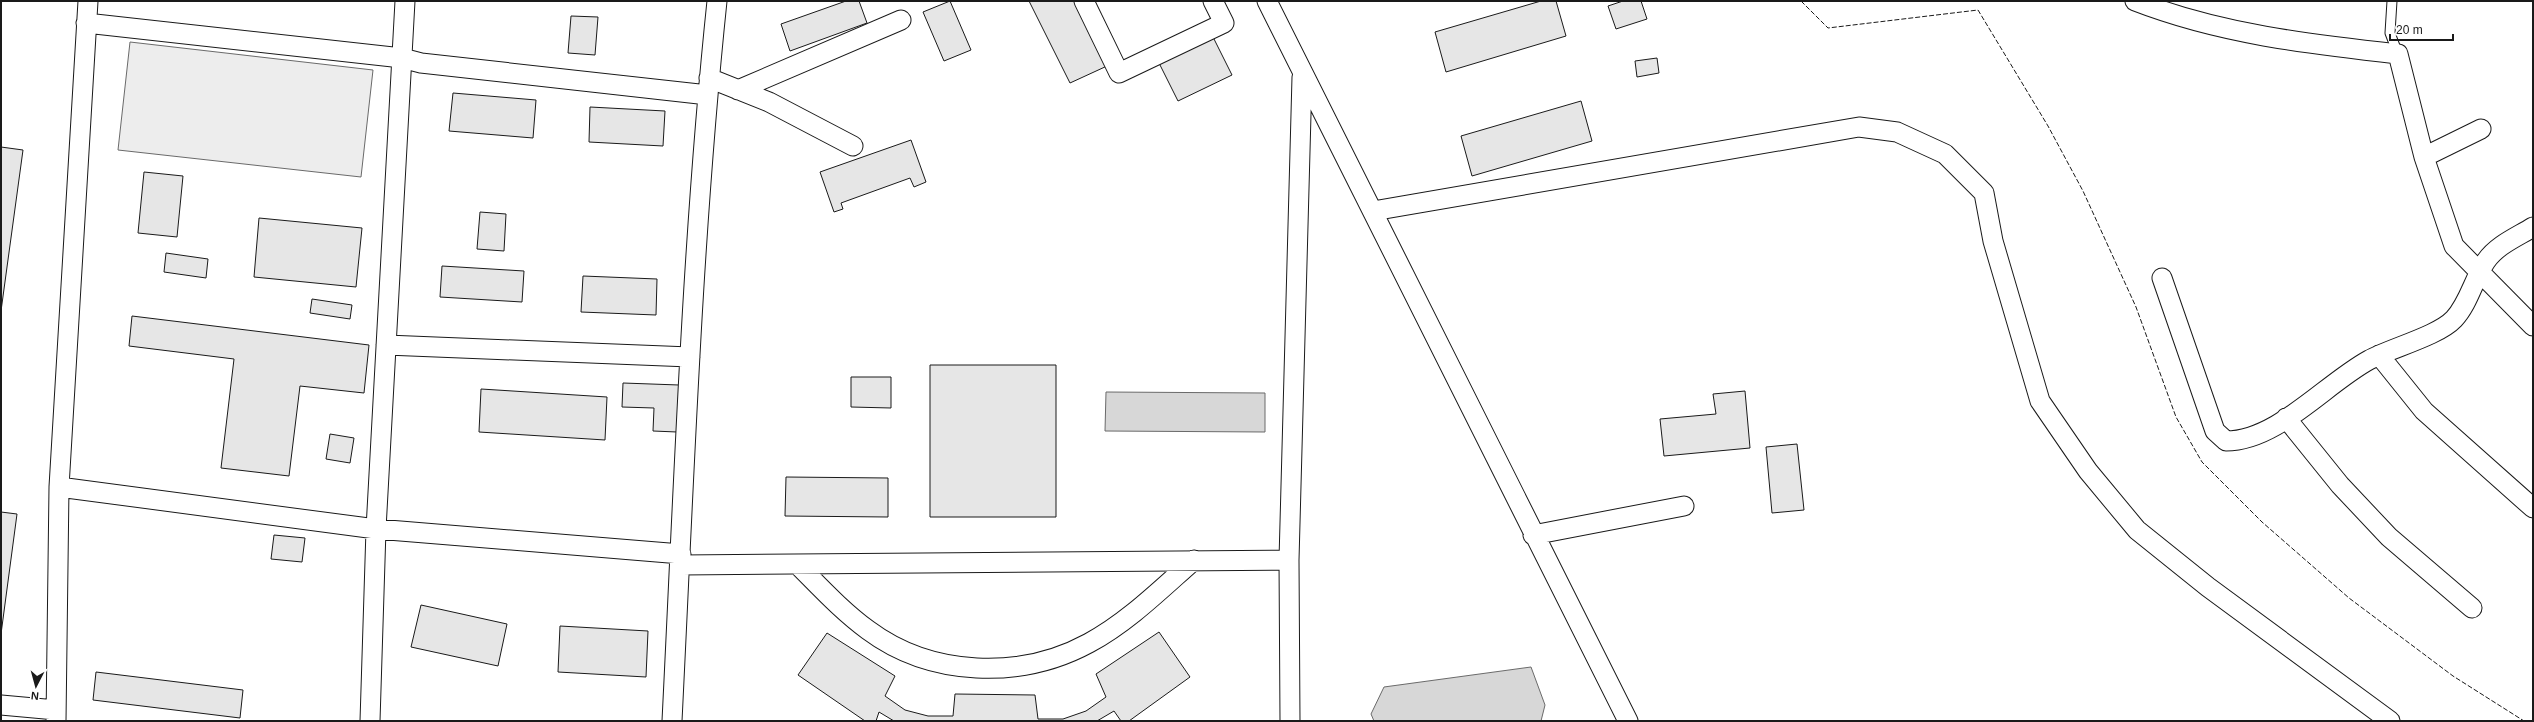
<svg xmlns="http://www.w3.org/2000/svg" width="2534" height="722" viewBox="0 0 2534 722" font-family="Helvetica,sans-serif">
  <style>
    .built { fill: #ededed; stroke: #6a6a6a }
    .water { fill: #d7d7d7; stroke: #6a6a6a }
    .building { fill: #e6e6e6; stroke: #1a1a1a }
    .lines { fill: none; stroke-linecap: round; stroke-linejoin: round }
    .lane-casing { stroke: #1a1a1a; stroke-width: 11 }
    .street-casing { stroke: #1a1a1a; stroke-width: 21 }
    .lane { stroke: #fff; stroke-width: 9 }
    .street { stroke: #fff; stroke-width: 19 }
    .fence { stroke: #1a1a1a; stroke-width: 1; stroke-dasharray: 5 2; stroke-linecap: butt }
  </style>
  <rect width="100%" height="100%" fill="#fff"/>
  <path class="built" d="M130 42 373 70 361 177 118 150Z"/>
  <path class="water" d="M1106 392 1265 393V432L1105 431Z
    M1531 667 1545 705 1541 721H1374L1371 714 1384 687Z"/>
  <path class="building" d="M846 1H859L867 23 790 51 781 24Z
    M950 1 971 50 944 61 923 12Z
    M1029 1H1074L1107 66 1070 83Z
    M1541 1H1556L1566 36 1446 72 1435 32Z
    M1623 1H1641L1647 19 1616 29 1608 6Z
    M571 16 598 17 595 55 568 53Z
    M1213 37 1232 75 1178 101 1159 63Z
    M1657 58 1659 73 1637 77 1635 61Z
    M453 93 536 100 533 138 449 131Z
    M1581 101 1592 141 1472 176 1461 136Z
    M590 107 665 111 663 146 589 142Z
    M911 140 926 182 914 187 910 178 841 203 843 209 834 212 820 172Z
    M1 147 23 150 1 311Z
    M144 172 183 176 177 237 138 233Z
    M480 212 506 214 504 251 477 249Z
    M259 218 362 228 356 287 254 277Z
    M166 253 208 259 206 278 164 272Z
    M442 266 524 271 522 302 440 297Z
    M583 276 657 279 656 315 581 312Z
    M312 299 352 305 350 319 310 313Z
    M132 316 369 345 364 393 300 386 289 476 221 468 234 359 129 346Z
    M930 365H1056V517H930Z
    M851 377H891V408L851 407Z
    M623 383 679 385 677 432 653 431 654 408 622 407Z
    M481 389 607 397 605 440 479 432Z
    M1745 391 1750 448 1664 456 1660 419 1716 414 1713 394Z
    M330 434 354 438 350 463 326 459Z
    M1797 444 1804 510 1772 513 1766 447Z
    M786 477 888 478V517L785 516Z
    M1 512 17 514 1 634Z
    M274 535 305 538 302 562 271 559Z
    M421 605 507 624 498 666 411 647Z
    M560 626 648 631 646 677 558 672Z
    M1159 632 1190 677 1129 721H1121L1114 711 1097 721H894L879 712 876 721H865L798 675 827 633 895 676 885 696 905 710 928 716H953L955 694 1035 695 1038 719H1063L1086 711 1106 697 1096 674Z
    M96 672 243 690 240 718 93 700Z"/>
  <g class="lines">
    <g class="lane-casing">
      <path id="lane" d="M2392 1 2390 33 2398 54"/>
    </g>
    <g class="street-casing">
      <path id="street" d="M1084 1 1119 73 1224 23 1213 1
        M1267 1 1628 721
        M2135 1C2220 34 2308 44 2398 54L2424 157 2454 246 2533 326
        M86 23 402 58 421 63 708 95
        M709 78 769 102 853 146
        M738 90 901 20
        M2424 157 2481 129
        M1373 211 1859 127 1897 132 1945 154 1984 193 1993 241 2040 401 2088 471 2137 530 2208 587 2390 721
        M2162 278 2215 431 2226 441C2277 441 2325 384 2369 360 2391 348 2438 336 2454 319 2469 303 2474 278 2486 261 2497 245 2517 237 2533 227
        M386 345 690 357
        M2379 355 2424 411 2533 508
        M2286 418 2340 485 2389 537 2472 608
        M59 487 376 529 681 554
        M1533 535 1684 506
        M797 564C820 587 842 611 868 630 931 677 1021 680 1089 643 1128 622 1161 589 1194 560
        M681 565 1289 560
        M1 705 56 710
        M56 721 59 487 88 1
        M370 721 376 529 405 1
        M672 721C684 481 692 240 717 1
        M1290 721 1289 560 1302 77"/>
    </g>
    <use href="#lane" class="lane"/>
    <use href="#street" class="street"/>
    <path class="fence" d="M1801 1 1828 28 1978 10 2048 126 2083 191 2136 307 2176 417 2202 462 2262 522 2349 598 2453 676 2524 721"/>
  </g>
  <rect width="2534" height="722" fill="none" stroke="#1a1a1a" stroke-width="4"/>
  <g transform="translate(36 686) rotate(186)" stroke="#ffffff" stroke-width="3" paint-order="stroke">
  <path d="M0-3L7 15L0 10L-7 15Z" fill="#1a1a1a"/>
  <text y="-6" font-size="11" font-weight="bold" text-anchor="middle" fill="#1a1a1a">N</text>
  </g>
  <path d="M2390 34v6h63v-6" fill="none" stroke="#1a1a1a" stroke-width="2"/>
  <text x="2396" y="34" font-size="12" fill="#1a1a1a" stroke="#ffffff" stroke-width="3" paint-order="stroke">20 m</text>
</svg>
